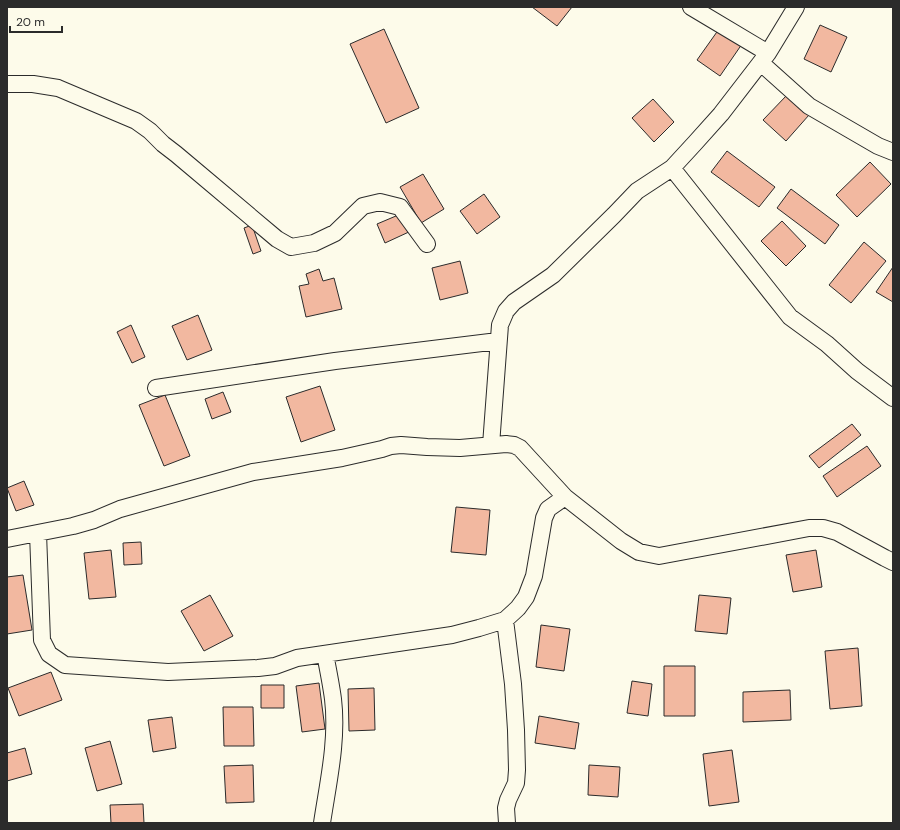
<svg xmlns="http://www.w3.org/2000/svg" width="900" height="830" viewBox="0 0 900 830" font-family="'DM Sans',sans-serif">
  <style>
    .building { fill: #f2b8a0; stroke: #2b2b2b }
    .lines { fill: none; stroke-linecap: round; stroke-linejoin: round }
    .street-casing { stroke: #2b2b2b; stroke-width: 18 }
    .street { stroke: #fdfbea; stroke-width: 16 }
  </style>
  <rect width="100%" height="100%" fill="#fdfbea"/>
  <path class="building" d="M532 7H572L557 26Z
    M820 25 847 37 831 72 804 59Z
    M384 29 419 108 386 123 350 44Z
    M719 29 742 44 720 76 697 60Z
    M787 95 809 115 786 141 763 120Z
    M653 99 674 122 654 142 632 118Z
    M727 151 775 187 759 207 711 172Z
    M870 162 891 184 857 217 836 195Z
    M423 174 444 209 421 223 400 187Z
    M791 189 839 225 825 244 777 208Z
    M484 194 500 217 477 234 460 211Z
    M403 213 411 231 385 243 377 224Z
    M782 221 806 246 786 266 761 241Z
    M252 225 261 251 253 254 244 228Z
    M864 242 886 261 851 303 829 285Z
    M460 261 468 293 440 300 432 268Z
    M893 267V302L876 292Z
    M319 269 323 281 334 278 342 309 306 317 299 286 309 284 306 274Z
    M198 315 212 350 187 360 172 326Z
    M131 325 145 357 132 363 117 332Z
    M320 386 335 430 301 442 286 397Z
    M223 392 231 412 212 419 205 399Z
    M165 395 190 456 164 466 139 405Z
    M852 424 861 435 819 468 809 456Z
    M867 446 881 466 837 497 823 476Z
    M24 481 34 505 16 511 7 488Z
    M456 507 490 510 486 555 451 552Z
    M141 542 142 564 124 565 123 543Z
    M111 550 116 597 89 599 84 553Z
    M816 550 822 587 793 592 786 555Z
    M23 575 32 630 7 634V577Z
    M210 595 233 636 204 651 181 611Z
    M699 595 731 598 727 634 695 631Z
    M541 625 570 629 564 671 536 667Z
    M858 648 862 706 830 709 825 651Z
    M664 666H695V716H664Z
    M51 672 62 700 19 716 8 688Z
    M632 681 652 684 648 716 627 713Z
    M319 683 325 729 302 732 296 686Z
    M261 685H284V708H261Z
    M374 688 375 730 349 731 348 689Z
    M790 690 791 720 743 722V692Z
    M223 707H253L254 746H224Z
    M539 716 579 723 575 749 535 743Z
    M172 717 176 748 153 752 148 720Z
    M110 741 122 784 97 791 85 748Z
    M25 748 32 774 7 781V753Z
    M732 750 739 802 709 806 703 754Z
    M253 765 254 802 226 803 224 766Z
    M589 765 620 767 618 797 588 795Z
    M143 804 144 823H111L110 805Z"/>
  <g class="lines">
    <g class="street-casing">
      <path id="street" d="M691 7 768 53
        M761 63 809 106 878 146 893 152
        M7 84H33L58 88 136 121 150 131 163 144 176 154 277 239 291 247 314 243 335 233 363 206 380 202 400 207 427 244
        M672 168 790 317 827 344 857 371 893 398
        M156 388 335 361 498 341
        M491 445 500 325 506 311 514 302 553 275 614 215 637 191 672 168 695 143 721 114 768 53 796 7
        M38 533 42 640 49 654 65 665 168 672 258 668 275 666 297 658 452 635 479 628 505 620 518 608 526 597 534 576 544 518 548 509 565 497
        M7 539 73 526 94 520 120 509 253 472 342 458 382 449 391 446 401 445 427 447 460 448 506 444 514 445 520 448 565 497 621 541 639 552 659 556 809 528H823L837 532 885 558 893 562
        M505 620 513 684 516 730 517 770 516 783 508 800 506 808 507 823
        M322 823C328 783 338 740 333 699 331 684 328 669 325 654"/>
    </g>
    <use href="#street" class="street"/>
  </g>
  <rect width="900" height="830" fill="none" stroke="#2b2b2b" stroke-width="16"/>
  <path d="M10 26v6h52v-6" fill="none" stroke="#2b2b2b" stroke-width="2"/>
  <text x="16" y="26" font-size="12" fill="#2b2b2b" stroke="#fdfbea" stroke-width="3" paint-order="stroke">20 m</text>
</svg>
